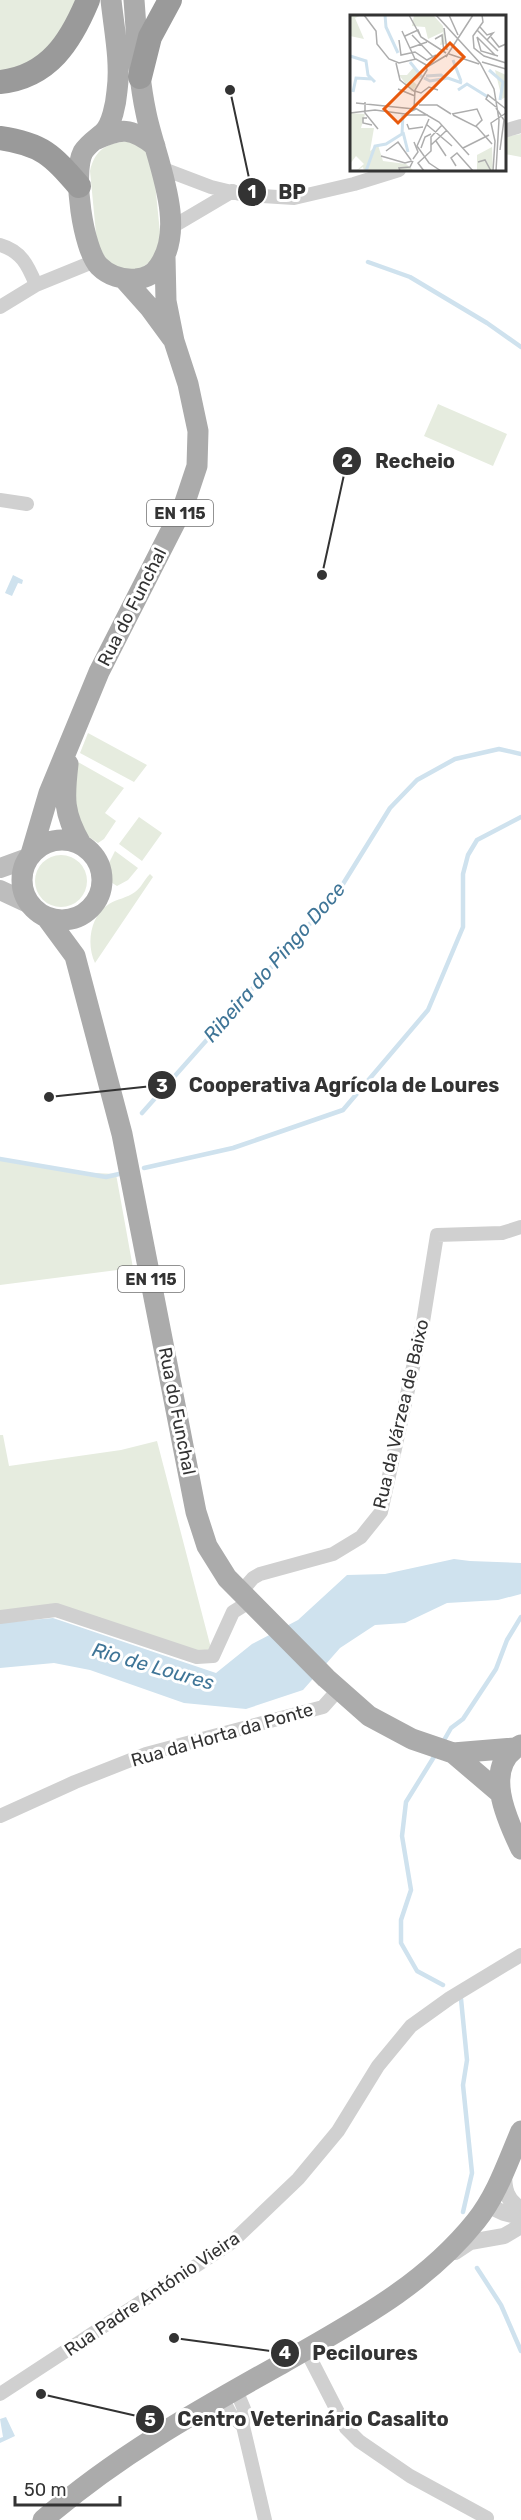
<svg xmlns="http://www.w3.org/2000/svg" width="521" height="2520" viewBox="0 0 521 2520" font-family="Rubik,sans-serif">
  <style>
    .green { fill: #e6ecdf }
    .water { fill: #cfe2ee }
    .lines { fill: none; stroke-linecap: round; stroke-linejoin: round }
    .stream { stroke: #cfe2ee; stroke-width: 4.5 }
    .minor { stroke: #d0d0d0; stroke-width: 14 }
    .tertiary { stroke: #d0d0d0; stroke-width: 16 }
    .secondary { stroke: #bdbdbd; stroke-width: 20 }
    .primary { stroke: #ababab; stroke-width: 21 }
    .motorway { stroke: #9a9a9a; stroke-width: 24 }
    .labels { text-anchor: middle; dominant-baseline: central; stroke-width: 6; stroke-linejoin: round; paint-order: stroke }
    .shield { fill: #fff; stroke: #707070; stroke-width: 1.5 }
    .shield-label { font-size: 16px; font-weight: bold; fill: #333 }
    .street-label { font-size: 18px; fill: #333; stroke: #fff }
    .water-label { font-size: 20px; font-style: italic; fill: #3f7597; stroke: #fff }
    .inset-river { fill: none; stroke: #cfe2ee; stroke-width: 3 }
    .inset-road { fill: none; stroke: #adadad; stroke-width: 1.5 }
    .view { fill: #e8590c; fill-opacity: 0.15; stroke: #e8590c; stroke-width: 3 }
    .inset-edge { fill: none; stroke: #333; stroke-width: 3 }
    .leader { fill: none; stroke: #333; stroke-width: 2 }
    .callout-dot { fill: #333; stroke: #fff; stroke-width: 2 }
    .mark-label { font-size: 18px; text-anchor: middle; font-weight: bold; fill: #fff }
    .callout-label { font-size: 20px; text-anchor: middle; font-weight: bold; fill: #333; stroke: #fff; stroke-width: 6; stroke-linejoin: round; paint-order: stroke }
  </style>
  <rect width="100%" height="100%" fill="#fff"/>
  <path class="green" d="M0 0H85L63 49 0 80Z
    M521 134V157L505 154 504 137Z
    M129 141 144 149 153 163 161 243 157 257 134 273 110 265 97 244 90 171C95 149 107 143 129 141Z
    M438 404 507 434 493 466 424 436Z
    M88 733 147 765 134 782 80 753Z
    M78 762 124 788 105 813 116 821 104 839 98 843 86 835 73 806Z
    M139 817 162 833 142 861 119 844Z
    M115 851 138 868 128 880 117 886 109 881 107 867Z
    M35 881a26 26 0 1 1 52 0a26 26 0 1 1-52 0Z
    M150 874 153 877 95 963C86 944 90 916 109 904 117 899 127 898 135 892 141 888 144 880 150 874Z
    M0 1159 72 1172 116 1174 133 1268 0 1285Z
    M0 1435H3L9 1466 121 1450 157 1441 213 1656 56 1610 0 1617Z"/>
  <path class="water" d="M13 575 23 580 22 584 18 583 12 596 5 593Z
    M454 1559 470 1561 521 1563V1594L498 1600 447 1603 405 1623 375 1625 340 1648 303 1690 246 1709 184 1703 90 1670 54 1663 0 1668V1623L53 1618 216 1673 252 1644 298 1620 347 1575 385 1574Z
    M6 2417 15 2436 0 2443V2438L3 2437 0 2419Z"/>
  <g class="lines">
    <path class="stream" d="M368 262 410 277 487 323 521 347
      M142 1113 338 892 390 808 417 780 455 759 499 749 521 754
      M0 1159 106 1177 119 1174
      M144 1168 233 1148 343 1110 428 1010 463 927V874L468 855 477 840 521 817
      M443 1742 451 1728 463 1719 496 1669 507 1640 521 1617
      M437 1752 406 1802 402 1836 411 1890 401 1920V1943L417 1971 443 1985
      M461 1999 467 2060 463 2085 472 2173 463 2212
      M477 2268 501 2305 521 2351"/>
    <path class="minor" d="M504 131 521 126
      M161 168 211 187 244 195 294 198 354 184 399 170
      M172 227 233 191
      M0 245C21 251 28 265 36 285
      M0 307 36 285 95 261
      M0 500 27 504
      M240 1593 253 1578 260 1574 333 1554 361 1537 381 1512 423 1322 437 1235 502 1233 521 1227
      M0 1617 56 1610 197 1657 213 1656 233 1612 249 1602
      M0 1816 75 1782 146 1754 323 1707 339 1689
      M306 2350 346 2428 359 2441 410 2476 487 2518
      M236 2390 244 2409 243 2426 265 2520
      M0 2394 231 2243 298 2179 338 2131 378 2066 411 2026 450 1998 521 1955
      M222 2398 231 2415 243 2426"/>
    <path class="tertiary" d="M504 2172C504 2189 506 2200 521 2209
      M487 2205 504 2213 521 2217
      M455 2252 470 2242 504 2236 521 2226"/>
    <path class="secondary" d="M0 868 28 858
      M0 890 30 904"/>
    <path class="primary" d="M111 0C114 29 121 62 117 91 116 103 112 125 103 133 96 139 88 144 83 152 72 173 83 249 99 266 109 276 123 280 136 279 146 278 154 274 159 266 188 225 155 158 146 113 138 76 137 38 134 0
      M95 140C121 128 131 127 155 146
      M125 280 150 308 172 338
      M68 764C64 798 63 813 81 844
      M22 880a40 40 0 1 1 80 0a40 40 0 1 1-80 0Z
      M31 854 49 793 99 672 184 505 197 466 198 431 188 384 174 341 166 301 165 257
      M47 918 75 956 122 1134 196 1512 207 1546 227 1578 326 1678 369 1716 412 1739 453 1753 500 1793
      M521 1745C481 1765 507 1820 521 1849
      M453 1753 515 1748
      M43 2520C116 2456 199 2410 283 2363 354 2322 424 2286 476 2221 497 2195 508 2161 521 2131"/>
    <path class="motorway" d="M140 77 150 37 170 0
      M0 82C49 77 71 41 88 0
      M0 138C42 144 52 155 79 186"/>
  </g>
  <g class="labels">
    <g class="shield">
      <rect x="147" y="500" width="66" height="26" rx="4.5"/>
      <rect x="118" y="1266" width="66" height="26" rx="4.5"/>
    </g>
    <g class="shield-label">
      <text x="180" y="513">EN 115</text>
      <text x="151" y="1279">EN 115</text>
    </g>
    <g class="street-label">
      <text transform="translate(132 607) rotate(-63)">Rua do Funchal</text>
      <text transform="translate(177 1411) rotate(79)">Rua do Funchal</text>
      <text transform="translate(401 1414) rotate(-77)">Rua da Várzea de Baixo</text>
      <text transform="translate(222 1735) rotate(-16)">Rua da Horta da Ponte</text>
      <text transform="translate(152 2294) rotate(-34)">Rua Padre António Vieira</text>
    </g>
    <g class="water-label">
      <text transform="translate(274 962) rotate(-49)">Ribeira do Pingo Doce</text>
      <text transform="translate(153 1666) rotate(16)">Rio de Loures</text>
    </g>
  </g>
  <g transform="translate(350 15)">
    <rect width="156" height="156" fill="#fff"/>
    <path d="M0 0H12L5 3 14 24 0 21ZM64 0H83L93 11 95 29 90 30 93 17 78 24 75 12 62 11ZM64 52 72 62 63 66 67 70 62 77 49 60H57ZM145 55 156 60V82L152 84ZM0 98 15 99 11 113H24L20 136 28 130 33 146 56 149 64 156H14L13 152 6 156 14 149 6 141 0 149ZM142 132 143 156H127V140Z" fill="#e6ecdf"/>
    <path class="inset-river" d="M35 0 36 12 48 38M0 41 16 46 18 60 25 67M103 45 111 66M60 47 72 62M139 55 153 67 150 85M76 61 91 60 96 64M74 63 80 66 98 63 112 68M108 75 117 69 138 82M3 77 6 63 22 64M53 117 58 137M16 156 25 131 36 129 52 119 53 100"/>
    <path class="inset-road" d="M14 0 26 16 27 29 39 44 49 48 66 44 78 51M59 0 71 22 96 38M86 0 130 48 144 74 149 105 146 156M99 0 108 20M132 0 133 7 123 21 124 33 134 41 156 48M130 12 137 20 143 18 137 25M94 13 97 35M127 15 148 36M52 16 65 44M62 20 83 42M55 21 68 15 71 22M127 22 131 36 148 41M127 22 145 40M141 22 149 32 156 29M85 24 92 20 94 37M49 25 51 40 65 37 77 45 86 40M60 33 77 27M99 39 129 49M96 42 123 0M132 47 156 54M46 48 50 65 65 77M77 52 97 40M48 74 65 81M65 76 71 78 79 72 88 75M15 87V98L28 114M6 88 64 94M69 90H87L101 99M146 92 136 84 138 80 156 94M65 93 89 107 119 140M146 93 154 105 150 135M64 95 65 75 77 55 76 50M0 98 25 95 55 99 66 94M102 99 127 94 132 105 126 111M55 100H78M103 100 127 112 142 129M17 103H13V108L22 110M57 109 59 114 73 112M76 109 102 131M86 126 96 141M81 130 97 115M67 131 79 148 91 156M67 131 79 104M71 133 75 122 81 119M113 133 139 120M36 136 48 127 61 145M31 141 55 148 62 146M63 144 68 137 64 127M128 147 135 145 141 156M106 151 101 143 107 138 123 156M50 156 49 153 60 152 63 146M74 156 68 148 81 136V122L92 110M143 156 145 126 141 108 156 98"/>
    <path class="view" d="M100 28 114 42 48 108 34 94Z"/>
    <rect width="156" height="156" class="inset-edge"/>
  </g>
  <path class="leader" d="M230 90L252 192M322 575L347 461M49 1097L162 1085M174 2338L285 2353M41 2394L150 2419"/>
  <g class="callout-dot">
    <circle cx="230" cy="90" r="6"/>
    <circle cx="322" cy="575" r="6"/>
    <circle cx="49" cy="1097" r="6"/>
    <circle cx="174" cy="2338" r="6"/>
    <circle cx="41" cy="2394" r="6"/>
    <circle cx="252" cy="192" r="15"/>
    <circle cx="347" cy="461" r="15"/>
    <circle cx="162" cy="1085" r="15"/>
    <circle cx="285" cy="2353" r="15"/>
    <circle cx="150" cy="2419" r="15"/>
  </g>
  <g class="mark-label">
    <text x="252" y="198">1</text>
    <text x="347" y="467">2</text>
    <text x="162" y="1092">3</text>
    <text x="285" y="2359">4</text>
    <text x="150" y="2426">5</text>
  </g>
  <g class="callout-label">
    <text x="292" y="199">BP</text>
    <text x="415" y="468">Recheio</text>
    <text x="344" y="1092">Cooperativa Agrícola de Loures</text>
    <text x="365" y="2360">Peciloures</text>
    <text x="313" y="2426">Centro Veterinário Casalito</text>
  </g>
  <path d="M15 2496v9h105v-9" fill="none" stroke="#333333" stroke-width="3"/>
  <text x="24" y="2496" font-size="18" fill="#333333" stroke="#ffffff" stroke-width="4.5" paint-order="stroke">50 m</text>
</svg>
